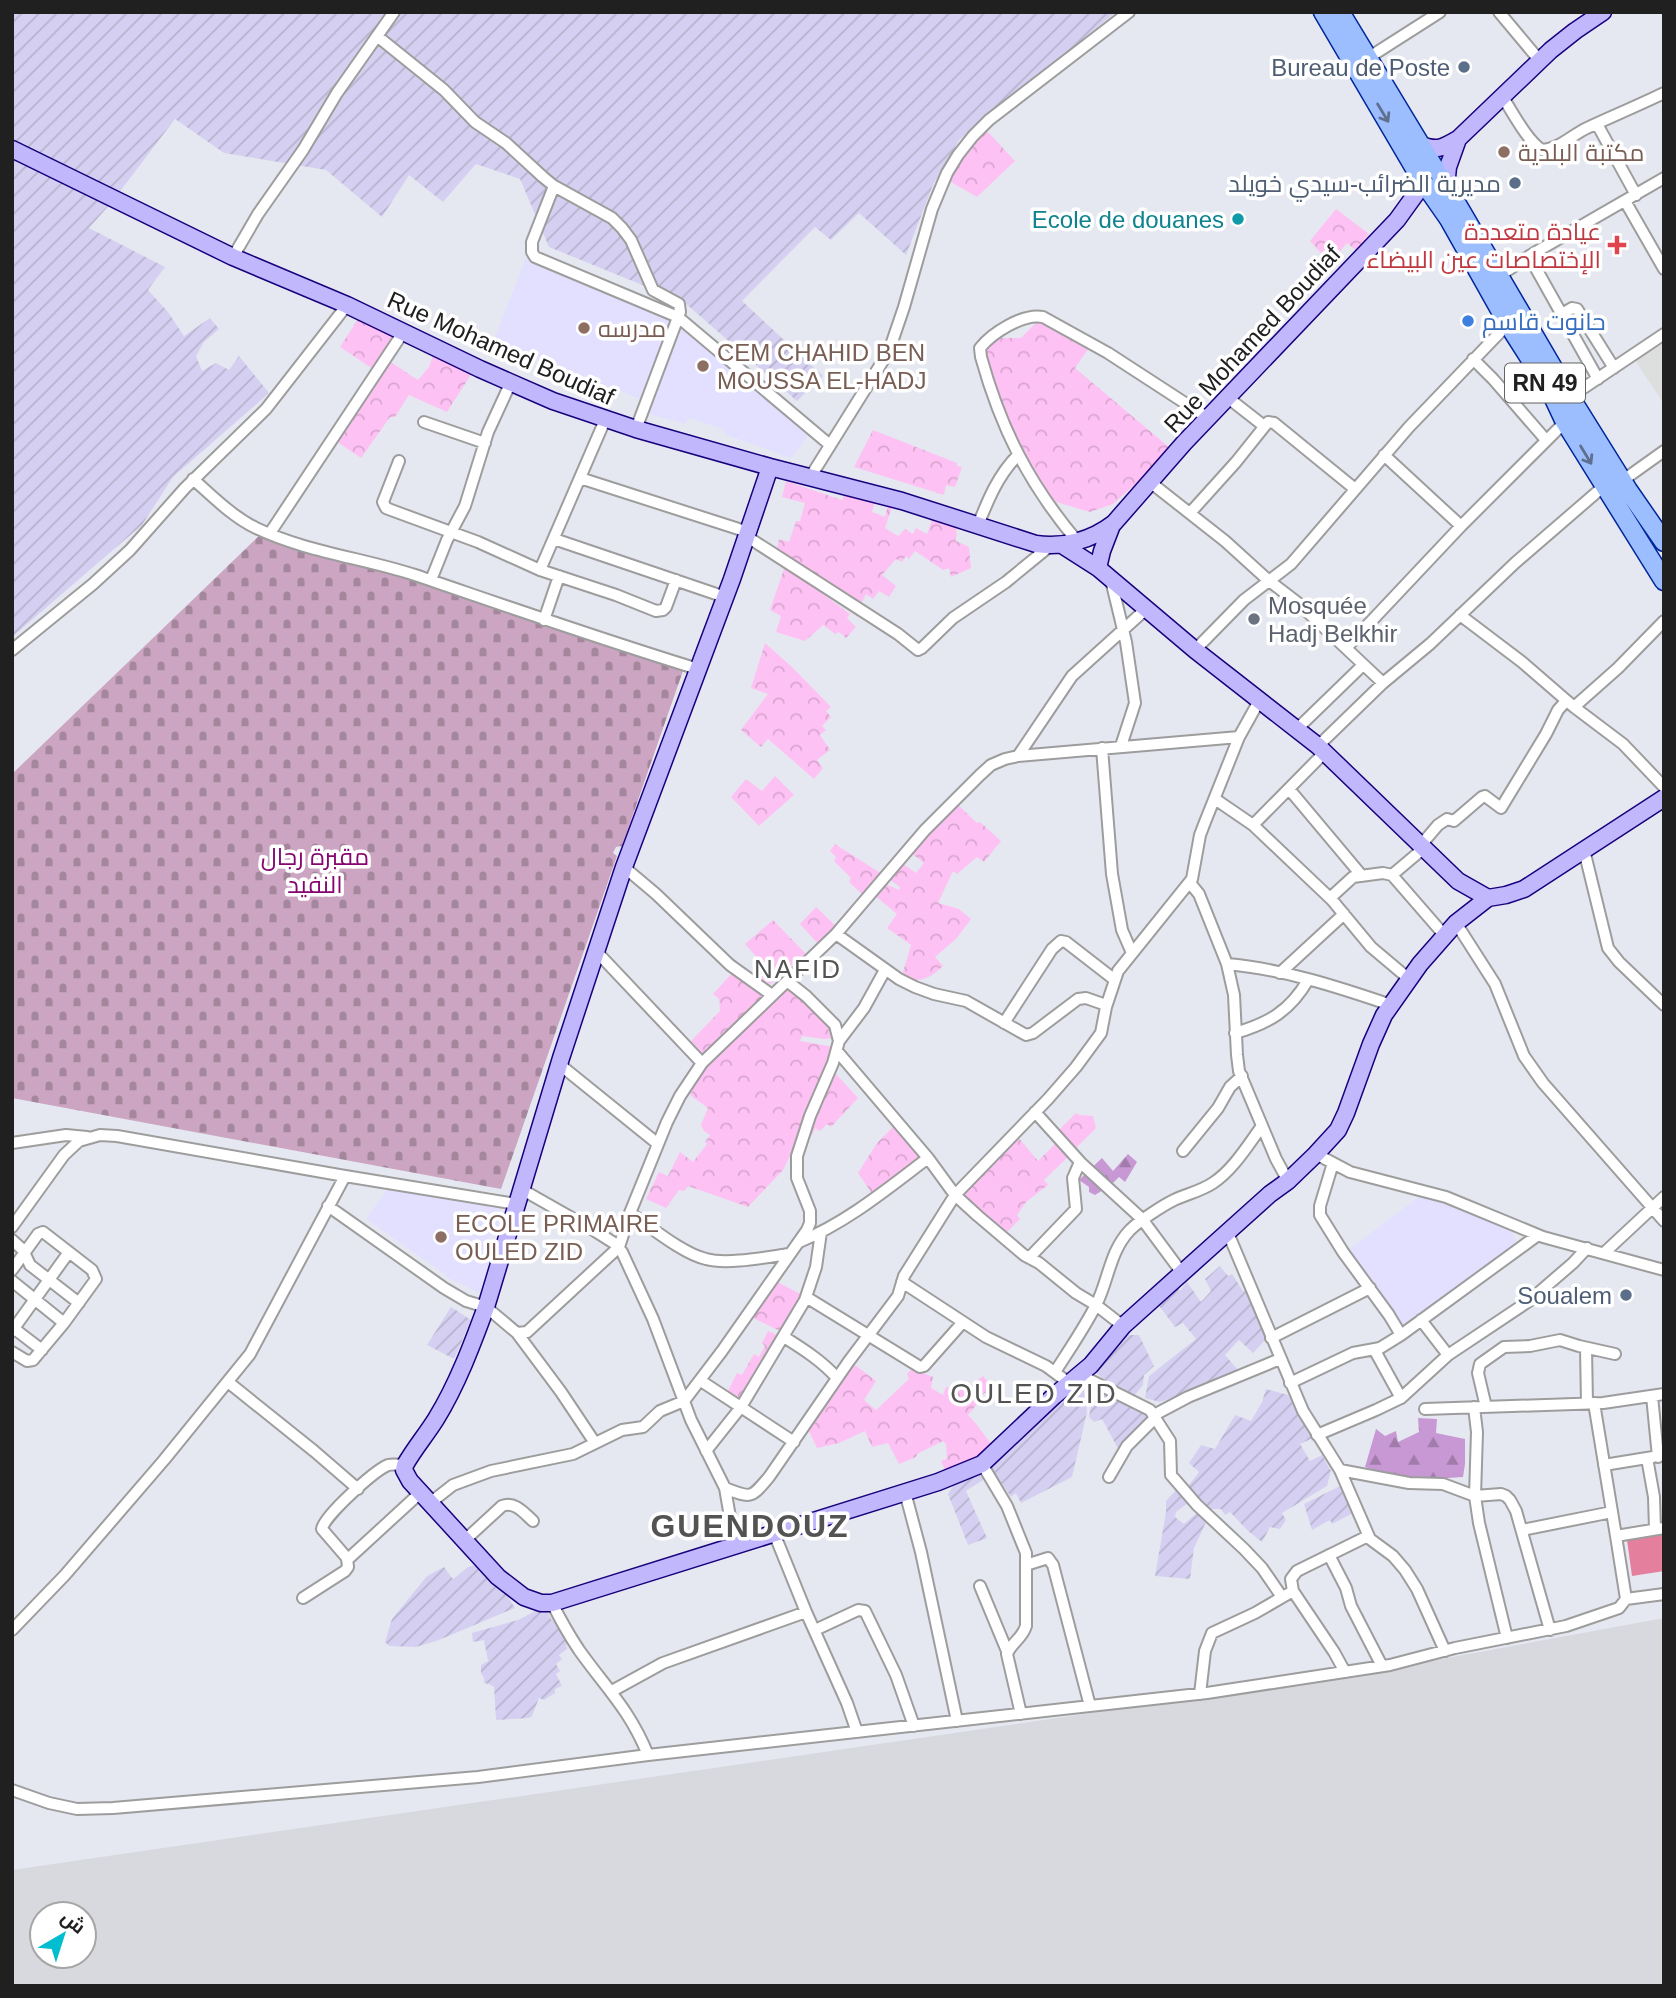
<svg xmlns="http://www.w3.org/2000/svg" width="1676" height="1998" viewBox="0 0 1676 1998" font-family="Arial,Cairo,sans-serif">
  <style>
    .residential { fill: #dddede }
    .education { fill: #e3e0ff }
    .airport { fill: #d7d9df; fill-rule: evenodd }
    .farmland { fill: url(#farmland-furrows) }
    .forest { fill: url(#forest-firs) }
    .cemetery { fill: url(#cemetery-stones) }
    .park { fill: url(#park-crowns) }
    .pitch { fill: #e47f9d }
    .lines { fill: none; stroke-linecap: round; stroke-linejoin: round }
    .street-casing { stroke: #9d9d9d; stroke-width: 14 }
    .secondary-casing { stroke: #19007d; stroke-width: 19 }
    .primary-casing { stroke: #00269b; stroke-width: 21 }
    .street { stroke: #fff; stroke-width: 10 }
    .secondary { stroke: #c1b7fd; stroke-width: 16 }
    .primary { stroke: #9cbeff; stroke-width: 18 }
    .oneway { stroke: #5e6f90 }
    .service-dot { fill: #5c6f8a; stroke: #fff; stroke-width: 2.5 }
    .education-dot { fill: #8d6e63; stroke: #fff; stroke-width: 2.5 }
    .culture-dot { fill: #0f9aa8; stroke: #fff; stroke-width: 2.5 }
    .health-dot { fill: #e0444e; stroke: #fff; stroke-width: 2.5 }
    .shop-dot { fill: #3f7fe0; stroke: #fff; stroke-width: 2.5 }
    .worship-dot { fill: #6b7280; stroke: #fff; stroke-width: 2.5 }
    .labels { text-anchor: middle; dominant-baseline: central; stroke-width: 7; stroke-linejoin: round; paint-order: stroke }
    .shield { fill: #fff; stroke: #636363; stroke-width: 2 }
    .shield-label { font-size: 23px; font-weight: bold; fill: #202020 }
    .service-label { font-size: 24px; fill: #4e5e75; stroke: #fff; text-anchor: end }
    .education-label { font-size: 24px; fill: #785e54; stroke: #fff; text-anchor: start }
    .culture-label { font-size: 24px; fill: #0d838f; stroke: #fff; text-anchor: end }
    .health-label { font-size: 24px; fill: #be3a42; stroke: #fff; text-anchor: end }
    .shop-label { font-size: 24px; fill: #366cbe; stroke: #fff; text-anchor: start }
    .street-label { font-size: 24px; fill: #202020; stroke: #fff }
    .worship-label { font-size: 24px; fill: #5b616d; stroke: #fff; text-anchor: start }
    .park-label { font-size: 24px; fill: #870570; stroke: #fff }
    .neighbourhood-label { font-size: 26px; letter-spacing: 2px; fill: #535353; stroke: #fff }
    .quarter-label { font-size: 28px; letter-spacing: 2px; fill: #535353; stroke: #fff }
    .district-label { font-size: 32px; font-weight: bold; letter-spacing: 2px; fill: #535353; stroke: #fff }
  </style>
  <defs>
    <pattern id="farmland-furrows" width="10" height="10" patternUnits="userSpaceOnUse" patternTransform="scale(1.75)"><rect width="10" height="10" fill="#d5d0f1"/><path d="M-1 1l2-2M0 10L10 0M9 11l2-2" fill="none" stroke="#b7b2ce"/></pattern>
    <pattern id="forest-firs" width="22" height="20" patternUnits="userSpaceOnUse" patternTransform="scale(1.75)"><rect width="22" height="20" fill="#c798d3"/><path d="M5 1l3.5 6h-7zM16 11l3.5 6h-7z" fill="#a17cab"/></pattern>
    <pattern id="cemetery-stones" width="16" height="16" patternUnits="userSpaceOnUse" patternTransform="scale(1.75)"><rect width="16" height="16" fill="#cba5c2"/><path d="M2 7V4a2 2 0 0 1 4 0v3zM10 15v-3a2 2 0 0 1 4 0v3z" fill="#a4869d"/></pattern>
    <pattern id="park-crowns" width="20" height="18" patternUnits="userSpaceOnUse" patternTransform="scale(1.75)"><rect width="20" height="18" fill="#fdc1f3"/><path d="M2 6a3 3 0 1 1 6 0M12 15a3 3 0 1 1 6 0" fill="none" stroke="#d9a6d0"/></pattern>
  </defs>
  <rect width="100%" height="100%" fill="#e6e8f1"/>
  <path class="residential" d="M1664 342V404L1635 360Z"/>
  <path class="education" d="M529 250 675 313 643 400 493 342Z
    M683 318 814 428 791 458 727 435 723 429 689 418 685 424 649 414Z
    M391 1184 502 1205 496 1232 491 1234 488 1240 494 1250 479 1293 446 1277V1275L366 1219Z
    M1424 1193 1512 1228 1517 1247 1403 1331 1347 1251Z"/>
  <path class="airport" d="M1664 1618V1986H12V1870L1360 1674ZM42 1914H84V1956H42Z"/>
  <path class="farmland" d="M12 12H1116L959 140 933 185 906 255 859 213 831 240 815 227 742 301 823 376 797 401 684 302 549 247 520 179 476 164 443 202 409 175 382 217 326 170 224 153 175 119 112 202 89 228 165 267 148 290 168 312 184 336 210 318 219 329 204 342 196 356 202 371 216 363 229 370 239 356 269 393 173 477 142 525 12 637Z
    M1220 1266 1228 1276 1232 1274 1243 1291H1247L1267 1338 1253 1353 1239 1340 1225 1355 1238 1370 1232 1377 1160 1402 1145 1398 1149 1376 1196 1339 1183 1323 1175 1327 1157 1303 1177 1286 1180 1291 1187 1282 1201 1302 1211 1291 1205 1279Z
    M451 1307 471 1320 454 1359 427 1345Z
    M1125 1335H1139L1154 1366 1144 1375 1143 1385 1134 1396 1126 1395 1093 1371Z
    M1078 1385 1084 1391 1087 1412 1072 1477 1021 1503 1016 1493 1011 1497 991 1468 995 1459 1071 1386Z
    M1266 1389 1288 1395 1313 1438 1300 1444 1310 1461 1322 1455 1331 1471 1327 1486 1282 1513 1286 1520 1280 1529 1270 1527 1262 1542 1248 1531 1230 1512 1225 1515 1221 1509H1209L1186 1489 1199 1472 1189 1463 1201 1445 1215 1449 1235 1415 1251 1421 1262 1402Z
    M1099 1393 1129 1404 1153 1417 1120 1452 1102 1419 1094 1422 1089 1417 1092 1400Z
    M983 1471 988 1477 966 1491 987 1538 968 1545 948 1494 954 1484Z
    M1342 1485 1353 1513 1332 1524 1330 1520 1312 1530 1304 1504Z
    M1176 1490 1188 1503 1176 1512 1175 1517 1184 1524 1198 1512 1207 1520 1194 1548 1190 1579 1155 1576 1166 1512V1501Z
    M486 1562 515 1608 439 1640 416 1647 389 1646 385 1642 392 1619 427 1576 444 1567 453 1579 468 1567Z
    M545 1606 551 1619 559 1625 569 1642 566 1644 567 1649 559 1655 562 1659 556 1664 560 1671 556 1674 562 1686 555 1689V1693L544 1700 539 1698 532 1716 529 1718 496 1720 494 1687 489 1684 484 1683V1678L481 1673V1665L488 1661 484 1640 473 1642 472 1633 518 1620Z"/>
  <path class="forest" d="M1128 1154 1137 1162 1125 1182 1119 1177 1111 1185 1095 1195 1089 1192V1187L1079 1180 1102 1158 1113 1171Z
    M1418 1418 1437 1419 1436 1433 1465 1439V1464L1463 1477 1416 1480 1395 1477 1365 1467 1376 1429 1385 1436 1396 1431 1398 1442 1419 1432Z"/>
  <path class="cemetery" d="M260 535 396 573 684 668 622 846 616 847 613 853 617 856 501 1189 12 1098V774Z"/>
  <path class="park" d="M986 132 989 133 1015 161 977 197 951 182V179C960 162 969 142 986 132Z
    M1336 209 1369 234 1356 250 1347 243 1330 263 1310 241Z
    M360 316 395 332 373 369 340 347Z
    M1040 319 1091 345 1075 368 1170 448 1142 478 1113 504 1090 512 1056 502 1045 494 1021 459 983 354 996 338H1021Z
    M434 352 474 370 447 412 409 395 395 417H390L361 458 336 441 389 361 418 380 429 367Z
    M873 430 957 463V466L962 467 955 487 946 485 944 495 854 467Z
    M786 481 842 500 847 486 877 496 872 512 885 517 889 500 894 501 885 528 898 536 905 529 913 534 916 528 927 534 933 517 957 524 956 541 969 547 971 568 951 577 949 568 943 570 915 551 909 559 906 556 902 562 896 559 882 575 896 586 889 597 879 591 873 599 866 594 859 608 787 561 788 557 776 553 779 539 789 542 796 521H800L805 503 782 497Z
    M785 566 850 614 847 618 856 627 846 638 839 632 835 634 823 625 805 641 776 632 781 616 770 610Z
    M765 643 792 667 831 707 826 711 831 717 822 726 826 730 820 735 830 750 817 760 823 768 814 779 768 739 761 747 741 730 768 694 751 688Z
    M775 776 794 795 759 826 731 797 746 779 762 791Z
    M957 804 977 823 980 822 1001 841 984 862 977 857 957 874 953 871 938 903 959 909 971 919 956 939 935 957 943 966C932 977 922 982 905 980L903 972 911 945 887 928 897 914 874 895 883 883 899 890 900 887 890 880 902 863 916 873 924 863 911 853Z
    M835 844 882 874 864 896 849 882 851 878 834 861 836 857 830 851Z
    M816 907 836 926 818 944 800 924Z
    M773 920 806 954 782 978 769 984 750 973 760 961 745 944Z
    M732 973 765 994 705 1056 691 1041 720 1011 719 999 713 994Z
    M787 986 800 987 835 1033 833 1038 824 1039 802 1036 800 1041 834 1047 813 1093 790 1156 783 1170 748 1207 688 1186 684 1191 679 1190 666 1208 646 1199 659 1172 668 1176 680 1152 693 1162 707 1144 705 1142 710 1135 704 1131 701 1125 708 1108 690 1095 703 1069Z
    M836 1074 858 1098 831 1127 827 1124 820 1131 815 1128 812 1135 809 1134 828 1080Z
    M1076 1113 1079 1115 1093 1116 1096 1128 1074 1150 1058 1131Z
    M895 1125 923 1155 873 1195 858 1173 877 1143Z
    M1018 1137 1038 1161 1058 1141 1069 1156 1044 1180 1048 1185 1026 1202 1017 1215 1020 1219 1004 1235 961 1193Z
    M774 1280 804 1296 784 1333 751 1317Z
    M768 1331 781 1337 742 1399 728 1391 737 1373 742 1375 754 1354 759 1357 765 1346 762 1343Z
    M851 1362 876 1381 864 1400 876 1410 909 1379 907 1374 912 1368 933 1377 931 1388 943 1395 946 1387 955 1388 963 1380 970 1386 983 1376 993 1387 974 1401 977 1404 968 1415C978 1425 984 1435 993 1446L975 1461 946 1472 941 1461 947 1459 946 1444 943 1441 917 1454 916 1457 899 1464 888 1443 872 1447 865 1431 839 1443 817 1448 808 1429Z"/>
  <path class="pitch" d="M1664 1534V1571L1632 1576 1627 1540Z"/>
  <g class="lines">
    <g class="street-casing">
      <path id="street" d="M1499 12 1540 61
        M377 36 444 90 475 122 506 143 543 177 554 186 612 218 622 228 631 240 653 290 679 304 680 312 636 429
        M1368 58 1440 12
        M1502 96C1512 111 1527 141 1542 150 1559 149 1572 135 1587 128 1613 116 1639 105 1664 93
        M1597 124 1636 195
        M554 186 532 242V252L535 257 678 317 830 445
        M1625 201 1664 269
        M1529 256 1598 379
        M233 257 258 214 303 150 337 93 394 12
        M1499 276 1534 253 1664 178
        M1562 314 1572 308 1577 309 1614 368
        M1473 359 1493 379 1546 440
        M1227 397 1264 426
        M1570 397 1664 334
        M424 422 485 443
        M1384 455 1461 526
        M399 461 383 502 386 508 391 510 478 542 540 570 616 595 656 611 663 610 666 607 676 580
        M811 476 889 351 904 307 932 209 947 173 958 155 973 136 989 120 1129 12
        M580 478 748 532
        M193 479C212 496 233 517 256 528 306 552 363 558 415 575 509 607 603 640 698 669
        M1622 481 1664 451
        M1150 482 1225 541 1268 580 1298 603 1383 683
        M1190 513 1236 462 1268 422 1274 423 1355 489
        M978 525C988 500 998 475 1018 455
        M270 533 404 331
        M746 536 898 634 918 650 922 648 953 618 1006 582 1050 546
        M554 539 725 597
        M1077 541C1029 484 1001 429 981 357L980 348C992 333 1023 313 1043 317L1108 353 1208 418
        M540 570 605 420
        M431 580 447 540 465 506 488 432 511 382
        M1111 580 1126 642 1135 703 1121 746
        M1460 615 1522 662 1574 707 1623 744 1664 787
        M544 620 559 576
        M1346 648 1461 526 1565 422
        M12 650 93 584 130 550 185 488 266 409 347 305
        M1195 650 1244 600 1291 564 1409 427 1508 324
        M1574 707 1618 668 1664 621
        M1297 729 1363 665
        M1318 746 1383 683 1430 644 1515 563 1604 486
        M1102 748 1112 874 1122 930 1132 953
        M1018 756 1072 676 1145 610
        M1289 789 1362 876
        M1215 799 1253 825 1325 752
        M1253 825 1332 900 1371 947 1409 979
        M1421 845 1438 825 1447 819 1454 821 1482 797 1485 796 1501 808 1546 734 1558 710 1566 701
        M1424 848 1392 875 1445 936
        M1584 850 1608 948 1619 962 1664 1005
        M624 867 656 894 730 965 772 995
        M1190 883 1199 894 1227 964 1234 995 1237 1055 1239 1071 1276 1159 1288 1181
        M1330 898 1353 877 1383 873 1392 875
        M1456 923 1495 984 1524 1056 1543 1083 1664 1221
        M836 934 899 979 915 987 934 994 966 1001 1026 1035 1033 1033 1078 999 1086 998 1106 1005
        M596 951 702 1063
        M1227 964C1283 969 1338 987 1391 1005
        M1280 973 1344 914
        M1004 1023 1052 949 1061 941 1066 942 1115 980
        M1235 1033C1269 1023 1290 1011 1308 980
        M839 1041 864 1008 885 970
        M837 1051 928 1158 955 1195 978 1216 1024 1255 1039 1263 1076 1293 1096 1305 1123 1326
        M559 1064 658 1144
        M1035 1112 1082 1164 1142 1219 1182 1273
        M12 1143 66 1135 87 1137
        M1183 1151 1218 1108 1230 1087 1242 1076
        M1316 1154 1350 1172 1446 1197 1543 1237 1664 1270
        M521 1189 595 1231 614 1243 622 1252 653 1319 691 1420 725 1488 730 1517 741 1543
        M328 1206 444 1288 466 1301 486 1307 517 1333 527 1332 619 1247 630 1213 667 1122 680 1096 702 1063 836 934 925 830 980 775 991 765 1005 759 1018 756 1239 737
        M630 1213C651 1227 683 1254 706 1259 727 1265 767 1257 789 1254
        M12 1227 64 1155 79 1141 100 1135 117 1136 345 1176 516 1204
        M1228 1233 1303 1411 1340 1470 1409 1483 1443 1484 1475 1496 1501 1494 1506 1496 1510 1500 1516 1511 1550 1630
        M12 1240 23 1250 30 1265 79 1303
        M799 1242C846 1223 887 1189 928 1158
        M1604 1253 1664 1197
        M1029 1258 1076 1209 1073 1178 1080 1162
        M12 1270 38 1234 43 1232 92 1270 96 1279 64 1323 33 1360 27 1361 12 1352
        M12 1281 64 1323
        M902 1282 986 1337 1046 1366 1069 1383
        M806 1297 920 1367 924 1366 963 1322
        M1421 1320 1448 1355
        M12 1327 42 1350
        M12 1331 69 1252
        M517 1333 561 1392 595 1443
        M1401 1335 1538 1235
        M784 1337C803 1349 822 1361 837 1378
        M1271 1338 1370 1288
        M1586 1348 1587 1403
        M1374 1349 1401 1398
        M1055 1372C1069 1350 1085 1327 1097 1303 1109 1278 1110 1251 1130 1230 1139 1221 1162 1206 1174 1200 1187 1194 1201 1191 1213 1183 1233 1170 1248 1145 1262 1126
        M1080 1375 1150 1410 1170 1441 1171 1475 1197 1505 1244 1549 1262 1568 1282 1597
        M701 1381 794 1442
        M228 1382 314 1451 358 1489
        M1290 1383 1353 1353 1380 1348 1401 1335 1389 1315 1343 1252 1320 1215V1206L1333 1163
        M1652 1396 1658 1457
        M1594 1403 1616 1536
        M1474 1407 1477 1432 1475 1496 1479 1523 1507 1638
        M1486 1407 1478 1373 1480 1364 1504 1347 1530 1346 1560 1340 1579 1346 1615 1354
        M1425 1409 1603 1403 1664 1394
        M1154 1415 1188 1397 1280 1359
        M1317 1435 1376 1410 1401 1398 1448 1355 1529 1301 1573 1263 1587 1248
        M706 1451 741 1407 805 1300 816 1267 821 1232
        M1647 1458 1654 1497 1655 1529
        M982 1464 1007 1506 1026 1553V1626C1022 1639 1011 1643 1007 1654L1021 1714
        M1604 1465 1653 1457
        M1340 1470 1370 1539 1393 1556 1405 1570 1417 1589 1445 1651
        M1109 1477 1127 1446 1156 1417
        M725 1488C752 1499 751 1498 769 1477L849 1361 898 1296 904 1276 955 1195 1048 1099 1076 1067 1101 1033 1106 1007 1118 971 1192 879 1200 835 1205 822 1239 737 1259 701
        M905 1492 921 1552 957 1721
        M430 1503 453 1485 491 1471 573 1454 622 1430 643 1427 660 1411 684 1401 722 1351 807 1230 810 1223V1211L797 1178V1156L810 1116 833 1063 839 1041 835 1025 806 996 787 981
        M1522 1530 1612 1512
        M774 1533 806 1612 847 1703 857 1732
        M465 1540 502 1506C515 1501 524 1513 533 1521
        M1329 1555 1346 1588 1351 1606 1382 1666
        M347 1560 420 1493
        M1026 1565 1048 1558 1053 1565 1090 1706
        M980 1586 1007 1651
        M1293 1591 1291 1579 1297 1571 1368 1536
        M303 1598 345 1571 348 1567 347 1558 322 1529C324 1516 374 1471 388 1465 393 1464 400 1465 405 1465
        M1626 1599 1664 1594
        M552 1603C560 1619 569 1635 579 1650 606 1688 630 1710 648 1755
        M12 1630 65 1575 164 1460 250 1354 345 1176
        M815 1630 858 1610 865 1611 896 1675 914 1726
        M612 1691 663 1663 806 1612
        M1200 1694 1205 1651 1212 1633 1255 1613 1293 1591 1334 1652 1345 1672
        M12 1790 49 1803 77 1809 113 1808 478 1777 648 1755 1207 1693 1390 1665 1455 1648 1566 1626 1619 1608 1626 1599 1616 1536 1664 1528"/>
    </g>
    <g class="secondary-casing">
      <path id="secondary" d="M1418 144C1437 151 1441 149 1458 139L1551 50 1575 31 1603 12
        M12 149 233 257 347 305 480 369 553 401 636 429 770 467 902 501 1036 544C1064 548 1092 540 1114 523L1184 443 1397 220 1423 184
        M1446 187 1448 167 1458 139
        M770 467 732 579 624 867 561 1058 486 1307C472 1345 457 1385 436 1419 426 1435 414 1449 405 1465L404 1470 410 1481 498 1577 524 1597 541 1603H552L938 1482 982 1464 1054 1396 1091 1365 1123 1326 1270 1194 1288 1181 1316 1154 1338 1130 1346 1113 1371 1044 1384 1015 1420 964 1456 923 1488 898
        M1062 545 1098 568 1195 650 1318 746 1458 881 1488 898 1506 895 1524 889 1664 798
        M1098 568 1102 551 1112 525"/>
    </g>
    <g class="primary-casing">
      <path id="primary" d="M1323 12 1421 179
        M1340 12 1435 169
        M1441 177 1570 397 1628 490 1664 542
        M1426 186 1449 219 1508 324 1550 390 1565 422 1664 581"/>
    </g>
    <use href="#street" class="street"/>
    <use href="#secondary" class="secondary"/>
    <use href="#primary" class="primary"/>
  </g>
  <defs><path id="oneway-shaft" d="M-6 0H5M1.5-3L5.5 0L1.5 3" fill="none" stroke-width="1.6" stroke-linecap="round" stroke-linejoin="round" transform="scale(1.75)"/></defs>
  <g class="oneway">
    <use href="#oneway-shaft" transform="translate(1383 113) rotate(59)"/>
    <use href="#oneway-shaft" transform="translate(1586 455) rotate(59)"/>
  </g>
  <g class="service-dot">
    <circle cx="1464" cy="67" r="7"/>
    <circle cx="1515" cy="183" r="7"/>
    <circle cx="1626" cy="1295" r="7"/>
  </g>
  <g class="education-dot">
    <circle cx="1504" cy="152" r="7"/>
    <circle cx="584" cy="328" r="7"/>
    <circle cx="703" cy="366" r="7"/>
    <circle cx="441" cy="1237" r="7"/>
  </g>
  <circle class="culture-dot" cx="1238" cy="219" r="7"/>
  <path class="health-dot" d="M1613.5 234.5h7v7h7v7h-7v7h-7v-7h-7v-7h7z"/>
  <circle class="shop-dot" cx="1468" cy="321" r="7"/>
  <circle class="worship-dot" cx="1254" cy="619" r="7"/>
  <g class="labels">
    <rect class="shield" x="1505" y="363.5" width="80" height="39" rx="5"/>
    <g class="shield-label">
      <text x="1545" y="383">RN 49</text>
    </g>
    <g class="service-label">
      <text x="1450" y="67">Bureau de Poste</text>
      <text x="1501" y="183">مديرية الضرائب-سيدي خويلد</text>
      <text x="1612" y="1295">Soualem</text>
    </g>
    <g class="education-label">
      <text x="1518" y="152">مكتبة البلدية</text>
      <text x="598" y="328">مدرسه</text>
      <text x="717" y="352">CEM CHAHID BEN<tspan x="717" dy="28">MOUSSA EL-HADJ</tspan></text>
      <text x="455" y="1223">ECOLE PRIMAIRE<tspan x="455" dy="28">OULED ZID</tspan></text>
    </g>
    <g class="culture-label">
      <text x="1224" y="219">Ecole de douanes</text>
    </g>
    <g class="health-label">
      <text x="1601" y="231">عيادة متعددة<tspan x="1601" dy="28">الإختصاصات عين البيضاء</tspan></text>
    </g>
    <g class="shop-label">
      <text x="1482" y="321">حانوت قاسم</text>
    </g>
    <g class="street-label">
      <text transform="translate(1252 339) rotate(-47)">Rue Mohamed Boudiaf</text>
      <text transform="translate(501 348) rotate(24)">Rue Mohamed Boudiaf</text>
    </g>
    <g class="worship-label">
      <text x="1268" y="605">Mosquée<tspan x="1268" dy="28">Hadj Belkhir</tspan></text>
    </g>
    <g class="park-label">
      <text x="315" y="856">مقبرة رجال<tspan x="315" dy="28">النفيد</tspan></text>
    </g>
    <g class="neighbourhood-label">
      <text x="798" y="969">NAFID</text>
    </g>
    <g class="quarter-label">
      <text x="1034" y="1393">OULED ZID</text>
    </g>
    <g class="district-label">
      <text x="750" y="1526">GUENDOUZ</text>
    </g>
  </g>
  <rect width="1676" height="1998" fill="none" stroke="#202020" stroke-width="28"/>
  <g transform="translate(63 1935) rotate(39)"><circle r="33" fill="#ffffff" stroke="#a6a6a6" stroke-width="2"/>
  <path d="M0-5L12 26L0 18L-12 26Z" fill="#00bdcf"/>
  <text y="-10" font-size="19" font-weight="bold" text-anchor="middle" fill="#202020">ش</text>
  </g>
</svg>
